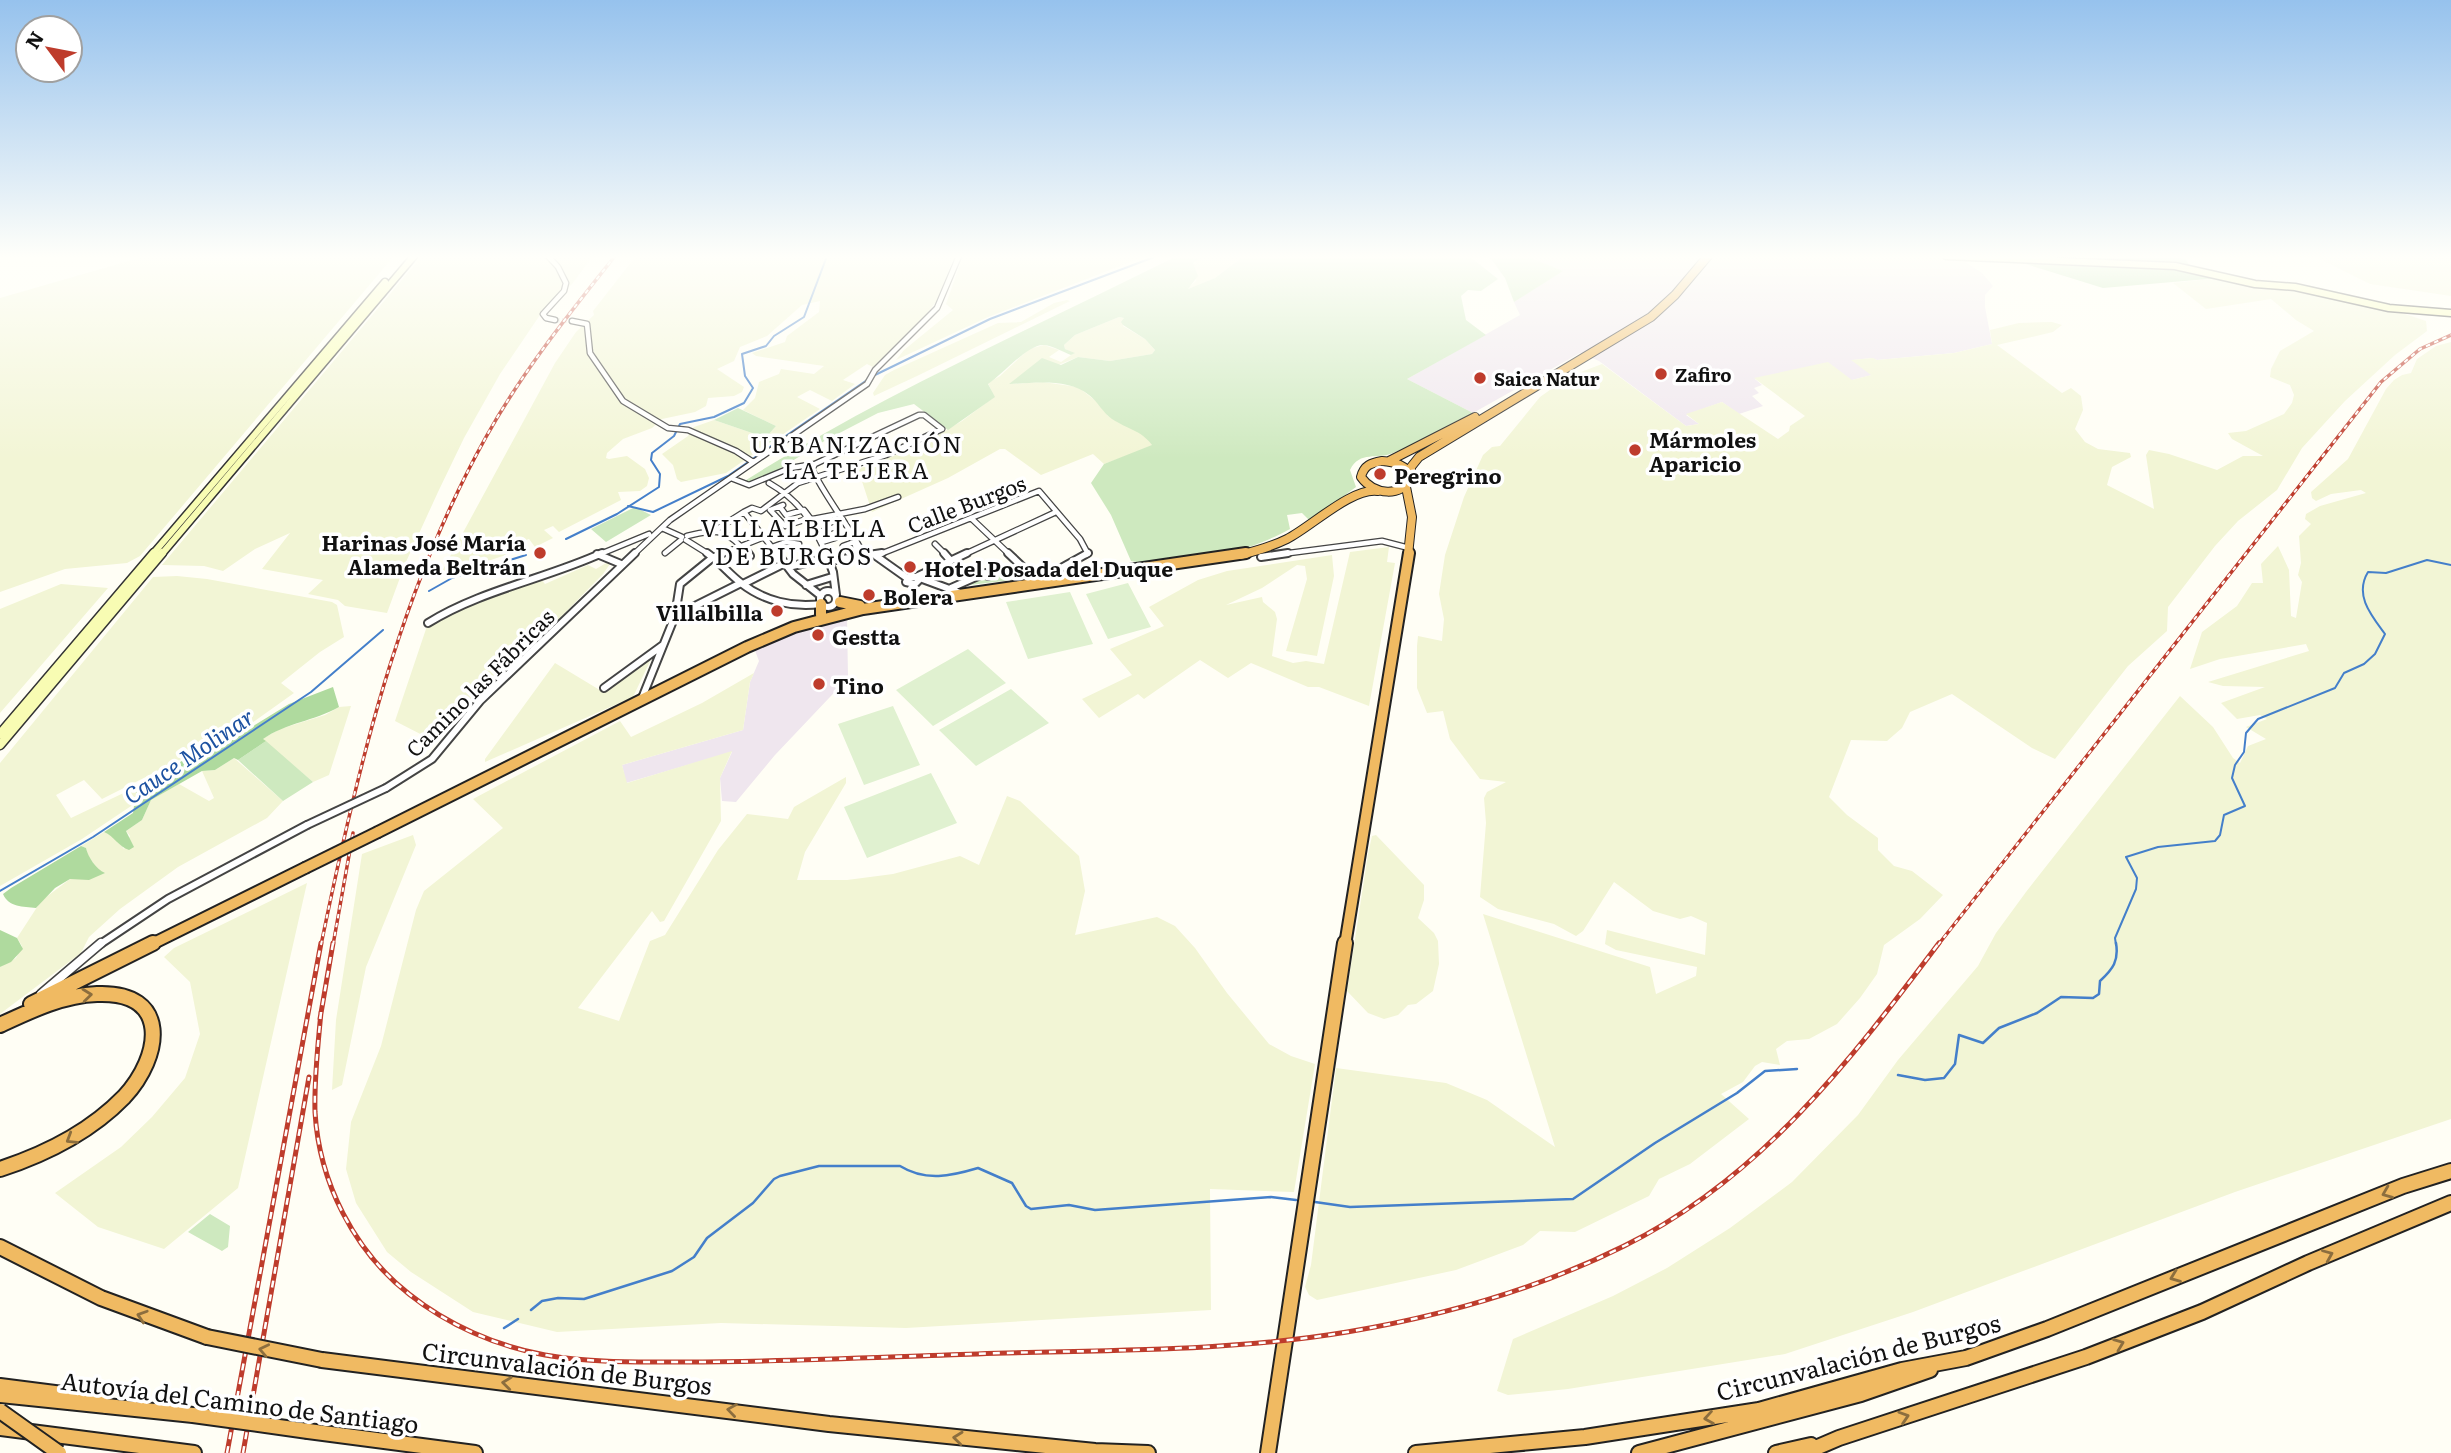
<svg xmlns="http://www.w3.org/2000/svg" width="2451" height="1453" viewBox="0 0 2451 1453" font-family="Literata,serif">
  <style>
    .industrial { fill: #efe6ee }
    .farmland { fill: #f2f5d5 }
    .green { fill: #cee9bf }
    .forest { fill: #afda9e }
    .pitch { fill: #e0f1d0 }
    .lines { fill: none; stroke-linecap: round; stroke-linejoin: round }
    .stream-far1 { stroke: #447fca; stroke-width: 2 }
    .stream { stroke: #447fca; stroke-width: 2.5 }
    .street-tunnel { stroke: #dbdad3; stroke-width: 4.5; stroke-dasharray: 4.5 2.5; stroke-linecap: butt }
    .street-far2-casing { stroke: #444; stroke-width: 7 }
    .street-far1-casing { stroke: #444; stroke-width: 10 }
    .street-casing { stroke: #444; stroke-width: 11 }
    .secondary-far1-casing { stroke: #333; stroke-width: 9 }
    .secondary-casing { stroke: #333; stroke-width: 11 }
    .highway-far2-casing { stroke: #222; stroke-width: 10 }
    .highway-far1-casing { stroke: #222; stroke-width: 14 }
    .highway-casing { stroke: #222; stroke-width: 18 }
    .street-far2 { stroke: #fff; stroke-width: 4.5 }
    .street-far1 { stroke: #fff; stroke-width: 6 }
    .street { stroke: #fff; stroke-width: 8 }
    .secondary-far1 { stroke: #f8fcb3; stroke-width: 6 }
    .secondary { stroke: #f8fcb3; stroke-width: 8 }
    .highway-far2 { stroke: #f0ba62; stroke-width: 8 }
    .highway-far1 { stroke: #f0ba62; stroke-width: 10 }
    .highway { stroke: #f0ba62; stroke-width: 14 }
    .rail-far1-casing { stroke: #be3c2c; stroke-width: 3.5 }
    .rail-casing { stroke: #be3c2c; stroke-width: 5 }
    .rail-far1 { stroke: #fff; stroke-width: 2; stroke-dasharray: 4.5; stroke-linecap: butt }
    .rail { stroke: #fff; stroke-width: 2.5; stroke-dasharray: 7; stroke-linecap: butt }
    .street-bridge-casing { stroke: #444; stroke-width: 10; stroke-linecap: butt }
    .highway-bridge-far1-casing { stroke: #222; stroke-width: 14; stroke-linecap: butt }
    .highway-bridge-casing { stroke: #222; stroke-width: 18; stroke-linecap: butt }
    .street-bridge { stroke: #fff; stroke-width: 6 }
    .highway-bridge-far1 { stroke: #f0ba62; stroke-width: 10 }
    .highway-bridge { stroke: #f0ba62; stroke-width: 14 }
    .oneway { stroke: #8c6e3e }
    .poi-dot { fill: #be3c2c; stroke: #fff; stroke-width: 2.5 }
    .labels { text-anchor: middle; dominant-baseline: central; stroke-width: 7; stroke-linejoin: round; paint-order: stroke }
    .far-poi-label { font-size: 18px; font-weight: bold; fill: #111; stroke: #fff; text-anchor: start }
    .poi-label { font-size: 21px; font-weight: bold; fill: #111; stroke: #fff; text-anchor: start }
    .street-label { font-size: 21px; fill: #111; stroke: #fff }
    .neighbourhood-label { font-size: 23px; letter-spacing: 2px; fill: #111; stroke: #fff }
    .water-label { font-size: 23px; font-style: italic; fill: #1c51a1; stroke: #fff }
    .quarter-label { font-size: 24px; letter-spacing: 2px; fill: #111; stroke: #fff }
    .near-street-label { font-size: 24px; fill: #111; stroke: #fff }
  </style>
  <rect width="100%" height="100%" fill="#fffef5"/>
  <path class="industrial" d="M1526 256H1936L1962 260 1982 273 1993 286 1985 295V307L1992 344 1954 353 1877 360 1872 358 1853 360 1872 375 1852 380 1755 379 1762 385 1754 388 1759 393 1752 396 1763 406 1739 414 1722 402 1686 415 1699 424 1686 426 1599 361 1580 353 1473 413 1407 379 1520 315 1514 302 1562 271Z
    M847 616 848 678 775 755 736 802 722 801 720 778 732 752 626 783 622 765 743 730 750 682 759 661 754 648 783 636Z"/>
  <path class="farmland" d="M146 256H394L140 556 127 563 65 569 0 592V298Z
    M422 256H593L572 284 542 312 500 374 464 438 438 492 405 564 387 613 345 606 338 600 308 594 323 580 262 569 290 533 255 549 223 571 204 566 162 565Z
    M636 256H954L938 299 926 315 873 367 867 364 843 380 855 384 832 401 810 390 797 397 820 409 776 439 769 434 776 426 743 410 755 398 759 382 779 374 781 369 814 374 824 366 756 356 752 353 785 342 787 336 819 312 820 301 802 305 767 336 740 347 734 361 717 369 744 387 742 392 734 396 708 398 706 406 695 412 662 419 652 428 623 439 607 453 606 458 609 459 627 456 645 469 649 478 647 486 640 491 618 492 621 500 559 532 553 526 544 530 553 538 535 547 529 539 518 543 520 550 447 575H440L555 363 576 332 594 315 593 311Z
    M963 256H1146L988 317 896 360 904 350 953 310 946 304Z
    M1203 256H1244L1215 278 1186 290 1196 281 1193 264Z
    M2314 256H2451V296L2370 284Z
    M2219 278 2308 292 2405 314 2426 321 2427 331 2395 355 2345 401 2302 448 2277 490 2238 521 2215 546 2168 607 2167 631 2128 666 2055 759 2032 748 1952 694 1910 712 1902 728 1887 741 1851 740 1829 797 1847 815 1878 838V850L1894 866 1912 871 1943 895 1920 919 1884 945 1877 974 1860 998 1837 1024 1809 1039 1787 1041 1776 1049 1780 1065 1762 1062 1755 1066 1743 1082 1721 1094 1749 1119 1690 1164 1659 1179 1649 1196 1575 1232 1540 1231 1523 1245 1456 1270 1317 1300 1309 1295 1305 1287 1311 1265 1336 1068 1446 1083 1487 1100 1555 1147 1483 914 1650 967 1656 994 1696 976 1697 967 1616 950 1605 944 1607 930 1705 955 1707 923 1691 916 1680 919 1653 911 1614 882 1583 931 1576 936 1554 924 1498 909 1480 897 1486 823 1484 798 1487 792 1506 782 1480 779 1450 739 1443 711 1427 713 1417 688V646L1418 636 1442 641 1444 619 1439 594 1445 555 1464 497 1483 455 1492 447 1500 446 1540 397 1568 377 1602 364 1686 426 1699 424 1686 414 1722 402 1778 439 1789 431 1790 426 1805 416 1754 378 1828 362 1852 380 1871 375 1851 360 1873 358 1877 360 1954 353 1992 344 1990 330 2019 323 2052 322 2062 325 2053 332 1997 345 2062 393 2071 388 2081 396 2083 410 2075 429 2085 442 2098 449 2130 453 2131 457 2112 467 2107 485 2154 509 2146 455 2149 450 2169 454 2217 470 2243 456H2263L2232 439 2228 433 2246 431 2284 414 2292 403 2294 395 2290 385 2270 377 2271 369 2280 351 2314 331 2296 320 2271 299 2206 309 2173 283Z
    M1067 300 1070 301 917 376 874 396 873 393 885 375 894 370 998 323 1021 322 1054 303Z
    M1119 317 1124 318 1123 326 1145 339 1155 350 1152 354 1110 361 1078 357 1011 384 1043 382 1078 387 1101 405 1108 416 1144 434 1153 446 1104 464 1093 454 1041 475 1005 449H1000L948 478 872 512 858 469 915 448 962 421 994 397 988 383 1000 376 1029 349 1044 345 1059 350 1049 357 1061 362 1074 353 1065 349 1064 345 1075 335Z
    M2451 342V1119L2235 1192 1913 1312 1785 1354 1568 1389 1508 1395 1497 1391 1513 1339 1613 1296 1667 1268 1730 1228 1792 1182 1858 1115 1898 1060 1978 966 1996 933 2026 892 2180 696 2213 727 2233 758 2240 763 2248 746 2266 739 2246 727 2267 719 2260 715 2237 719 2221 703 2265 687 2223 686 2208 682 2309 651 2306 644 2220 659 2190 669 2202 632 2237 606 2252 583H2263L2261 564 2278 546 2289 570 2291 616 2296 618 2302 582 2298 575 2301 563 2299 536 2311 524 2305 519 2306 514 2320 506 2366 493 2361 490 2331 494 2316 501 2312 498 2311 492 2348 459 2386 389 2394 380 2402 375 2411 373 2417 359 2436 346Z
    M714 420 752 433 769 443 726 473 681 482 677 479 673 465 662 454 688 436 694 427Z
    M1389 547 1387 562 1395 563 1369 706 1319 687H1308L1251 663 1228 678 1200 660 1144 699 1138 694 1099 718 1082 699 1132 675 1110 649 1164 626 1149 607 1198 580 1227 571 1332 555 1334 576 1317 656 1286 651 1307 579 1305 566 1297 565 1262 588 1226 605 1262 597 1263 602 1275 612 1277 619 1272 656 1293 663 1306 661 1324 664 1350 552Z
    M606 563 610 564 603 574 556 622 509 668 468 702 432 740 395 721 427 626 496 593 541 579 545 584 588 565 596 569Z
    M177 576 207 579 332 602 337 605 344 637 320 652 281 683 294 693 249 725 102 799 84 780 56 795 71 818 132 789 143 798 82 839 0 886V763L153 577Z
    M61 584 108 588 0 713V609Z
    M653 655 633 697 485 762V759L555 663 603 692Z
    M754 673 750 682 743 730 622 765 627 783 732 751 720 778 721 821 664 921 660 922 652 911 578 1008 619 1021 650 941 665 935 718 850 747 814 788 819 794 807 846 777V783L805 852 797 880H847L893 874 960 856 979 865 1007 796 1020 801 1079 856 1085 891 1075 935 1157 917 1175 926 1195 948 1227 993 1269 1044 1291 1056 1315 1064 1294 1192 1210 1189 1211 1310 906 1328 721 1323 557 1332 473 1312 411 1272 387 1252 356 1203 346 1169 351 1122 381 1046 416 910 424 891 503 828 473 799 620 721 631 737 702 703Z
    M351 706 329 775 313 782 262 739 280 729 325 715 339 707Z
    M234 758 283 801 267 818 178 867 120 909 89 937 81 953 0 1014V967L16 958 22 946 17 938 41 901 70 879 103 873 98 870 88 856 86 848 81 846 104 832 114 836 124 849 130 836 126 831 142 820 151 800 179 784 209 801 214 798 202 771 215 770Z
    M413 835 416 845 366 967 342 1085 332 1090 336 1020 362 854Z
    M1376 835 1424 885V900L1418 918 1434 933 1438 941 1439 964 1433 991 1416 1004 1408 1005 1398 1015 1384 1019 1368 1013 1347 991 1368 854 1372 836Z
    M307 883 238 1188 164 1249 98 1227 55 1193 121 1147 152 1117 185 1078 200 1034 190 982 164 957 174 948Z"/>
  <path class="green" d="M1177 256H1203L1193 263 1198 276 1188 289 1215 278 1244 256H1469L1498 279 1481 291 1468 290 1461 296 1466 320 1486 335 1407 379 1473 413C1447 426 1420 442 1393 453 1377 460 1360 450 1350 470L1356 487 1310 521 1302 513 1287 515 1290 529C1249 552 1178 571 1131 561L1111 515 1091 483 1104 464 1152 445C1141 430 1127 429 1112 419 1103 413 1098 402 1089 395 1068 378 1035 383 1009 384L1042 358 1061 365 1078 357 1110 361 1152 354 1155 350 1145 339 1123 325 1121 322 1124 318 1119 317 1075 335 1064 345 1065 349 1075 353 1071 355C1063 352 1053 346 1044 345 1029 343 1002 375 988 384L995 397 948 430 914 404 878 413 826 440 776 471 751 483 743 482C880 395 1031 329 1177 256Z
    M1489 256H1526L1563 271 1514 302 1505 278Z
    M738 408 776 426 769 434 776 439 769 443 752 433 714 420Z
    M635 507 651 515 606 542 591 529Z
    M1012 563 1025 575H1054L962 586 1004 570 1002 567Z
    M266 741 313 782 283 801 238 760Z
    M210 1214 230 1226 228 1247 222 1251 188 1232Z"/>
  <path class="forest" d="M1936 256H2172L2185 259 2190 266 2219 278 2103 288 2016 261 1962 260Z
    M333 687 339 707C314 721 286 723 263 739L266 741 238 760 234 758 215 770 202 771 151 800 142 820 126 831 134 847 129 850C119 847 114 836 104 832L133 813 134 806 143 798 132 789 198 752 245 731 289 704Z
    M81 846 86 848C88 857 96 869 105 873L89 880 70 879 55 888 36 908C23 906 9 908 3 894L11 888Z
    M0 930 17 938 23 949 11 962 0 967Z"/>
  <path class="pitch" d="M1128 583 1151 627 1108 639 1086 594Z
    M1070 592 1093 644 1028 659 1006 602Z
    M968 649 1006 683 933 726 896 690Z
    M1011 689 1049 723 976 766 939 730Z
    M893 706 920 765 864 785 838 724Z
    M931 773 957 823 867 858 844 807Z"/>
  <g class="lines">
    <path class="stream-far1" d="M875 375 990 319 1157 256
      M628 506 653 512 728 476 867 380
      M566 539 617 514 659 487 660 474 651 460 652 453 674 436 680 424 714 417 744 403 753 388 745 376 742 354 766 346 774 336 804 317 827 256
      M429 591 452 578 526 555
      M0 891 93 837 311 692 383 630
      M2116 945 2115 938 2136 889 2137 878 2126 857 2158 847 2215 841 2220 835 2224 815 2245 806 2232 778 2235 765 2244 752 2246 733 2258 719 2335 688 2344 673 2364 664 2375 654 2385 634C2371 615 2354 595 2368 572L2386 573 2427 560 2451 565"/>
    <path class="stream" d="M1898 1075 1925 1080 1944 1078 1955 1064 1959 1035 1983 1043 1999 1028 2037 1013 2061 997 2093 998 2099 994 2100 981C2113 969 2119 961 2116 943
      M1315 1202 1350 1207 1573 1199 1655 1143 1737 1093 1765 1071 1797 1069
      M531 1310 542 1301 558 1298 584 1299 672 1271 694 1257 707 1238 753 1203 774 1179 780 1176 819 1166H900C926 1182 951 1176 978 1168L1012 1183 1026 1206 1031 1209 1069 1205 1095 1210 1271 1197 1296 1200
      M504 1328 518 1319"/>
    <path class="street-tunnel" d="M555 320 572 321"/>
    <g class="street-far2-casing">
      <path id="street-far2" d="M548 256 558 267 566 283 564 291 543 314 546 318 555 320
        M572 321 587 324 590 353 623 401 668 428 688 430 736 451 753 462
        M815 464 812 469C827 500 848 524 864 555
        M731 478 749 485 790 468 815 464 919 415H924L942 429 886 455 798 483 761 511 752 508 744 512 778 555
        M769 483C802 502 811 521 827 555
        M783 505 780 507 786 515 804 510 810 518 785 526 770 510Z
        M971 518 1010 555
        M971 518 1039 491 1080 539 1088 554 1086 555
        M808 520 865 509 898 497
        M662 528 682 537
        M714 531 744 512
        M817 533 838 526
        M687 536C721 528 726 530 749 555
        M686 540 710 555
        M822 542 835 538
        M854 542 857 551 848 553 843 546Z
        M935 544 946 555
        M772 547 786 542 799 544
        M665 553 681 540
        M597 554 600 555
        M598 555 649 534
        M633 555 670 520 867 384 875 370 937 308 959 256
        M719 555 764 537
        M878 555 971 518
        M963 555 1056 512
        M1274 555 1382 541 1409 548"/>
    </g>
    <g class="street-far1-casing">
      <path id="street-far1" d="M707 553C720 562 729 574 741 583 764 601 793 608 821 604
        M748 553 750 556
        M777 553 793 574 821 596
        M826 553 833 572 836 595
        M863 553 864 556
        M944 553 950 560
        M1008 553 1028 572 1061 568 1088 553
        M597 554 621 564
        M876 556 907 578
        M1261 557 1288 553
        M829 561 882 553
        M788 567 828 558
        M909 577H916L919 580 915 584 906 582Z
        M916 577 967 553
        M917 577 963 594
        M743 584 785 563
        M806 585 832 577
        M951 588 985 573 988 576
        M820 599a8 8 0 1 1 16 0a8 8 0 1 1-16 0Z
        M675 616 741 583
        M428 623C481 590 545 579 602 553
        M604 688 663 645
        M642 698 675 616 680 584 712 558 723 553
        M386 788 432 759 480 701 635 553
        M99 945 168 899 307 825"/>
    </g>
    <g class="street-casing">
      <path id="street" d="M41 994 101 943"/>
    </g>
    <g class="secondary-far1-casing">
      <path id="secondary-far1" d="M1946 256 2175 266 2255 284 2295 287 2389 308 2451 313
        M152 555 385 282
        M161 555 414 256"/>
    </g>
    <g class="secondary-casing">
      <path id="secondary" d="M0 734 154 553
        M0 745 162 553"/>
    </g>
    <g class="highway-far2-casing">
      <path id="highway-far2" d="M1382 461C1395 462 1406 465 1412 477 1401 498 1374 495 1361 477 1364 465 1371 463 1382 461Z
        M1389 461 1475 417
        M1411 473V467L1419 457 1651 317 1675 295 1708 256
        M1406 487 1412 517 1408 555
        M1240 555C1256 551 1273 546 1287 539 1311 527 1352 487 1378 491"/>
    </g>
    <g class="highway-far1-casing">
      <path id="highway-far1" d="M840 602 860 606
        M821 604V615
        M378 832 747 647 794 627 863 609 1246 553
        M150 945 305 868
        M1345 945 1409 553"/>
    </g>
    <g class="highway-casing">
      <path id="highway" d="M31 1004 153 943
        M0 1025C30 1011 63 995 97 994 171 991 162 1056 124 1097 90 1132 46 1154 0 1169
        M0 1247 101 1298 207 1337
        M322 1360 829 1424 1095 1451 1148 1453
        M0 1386 94 1398 105 1406
        M0 1395 193 1415
        M0 1428 194 1453
        M308 1431 475 1453
        M1268 1453 1345 943
        M1416 1453 1585 1437 1759 1410 1902 1370 1966 1358 2047 1329 2403 1186 2451 1171
        M1639 1453 1861 1394 1930 1370
        M1776 1453 1811 1445
        M1804 1453 1839 1438 2086 1357 2202 1312 2308 1263 2451 1203"/>
    </g>
    <use href="#street-far2" class="street-far2"/>
    <use href="#street-far1" class="street-far1"/>
    <use href="#street" class="street"/>
    <use href="#secondary-far1" class="secondary-far1"/>
    <use href="#secondary" class="secondary"/>
    <use href="#highway-far2" class="highway-far2"/>
    <use href="#highway-far1" class="highway-far1"/>
    <use href="#highway" class="highway"/>
    <g class="rail-far1-casing">
      <path id="rail-far1" d="M321 945C357 770 398 595 486 437 522 372 569 314 615 256
        M333 945 353 833
        M1938 945 2381 382 2420 349 2451 335"/>
    </g>
    <g class="rail-casing">
      <path id="rail" d="M321 1012C318 1045 314 1079 315 1112 319 1182 354 1251 409 1294 448 1325 496 1346 545 1355 591 1363 639 1362 686 1362 772 1362 860 1358 946 1355 1079 1349 1215 1354 1347 1332 1442 1316 1538 1289 1624 1246 1760 1179 1850 1061 1939 943
        M320 1019 333 943
        M227 1453 321 943
        M243 1453 309 1077"/>
    </g>
    <use href="#rail-far1" class="rail-far1"/>
    <use href="#rail" class="rail"/>
    <g class="street-bridge-casing">
      <path id="street-bridge" d="M307 825 386 788"/>
    </g>
    <g class="highway-bridge-far1-casing">
      <path id="highway-bridge-far1" d="M305 868 378 832"/>
    </g>
    <g class="highway-bridge-casing">
      <path id="highway-bridge" d="M207 1337 322 1360
        M0 1411 59 1453
        M193 1415 308 1431"/>
    </g>
    <use href="#street-bridge" class="street-bridge"/>
    <use href="#highway-bridge-far1" class="highway-bridge-far1"/>
    <use href="#highway-bridge" class="highway-bridge"/>
  </g>
  <defs><path id="oneway-chevron" d="M-2-3.5L2.5 0L-2 3.5" fill="none" stroke-width="1.6" stroke-linecap="round" stroke-linejoin="round" transform="scale(1.75)"/></defs>
  <g class="oneway">
    <use href="#oneway-chevron" transform="translate(87 995) rotate(-6)"/>
    <use href="#oneway-chevron" transform="translate(71 1139) rotate(148)"/>
    <use href="#oneway-chevron" transform="translate(2387 1193) rotate(158)"/>
    <use href="#oneway-chevron" transform="translate(2328 1255) rotate(-23)"/>
    <use href="#oneway-chevron" transform="translate(2175 1277) rotate(159)"/>
    <use href="#oneway-chevron" transform="translate(142 1316) rotate(-162)"/>
    <use href="#oneway-chevron" transform="translate(2119 1344) rotate(-21)"/>
    <use href="#oneway-chevron" transform="translate(264 1350) rotate(-168)"/>
    <use href="#oneway-chevron" transform="translate(507 1383) rotate(-173)"/>
    <use href="#oneway-chevron" transform="translate(732 1410) rotate(-172)"/>
    <use href="#oneway-chevron" transform="translate(1904 1417) rotate(-18)"/>
    <use href="#oneway-chevron" transform="translate(1709 1418) rotate(171)"/>
    <use href="#oneway-chevron" transform="translate(958 1438) rotate(-174)"/>
  </g>
  <linearGradient id="sky" x2="0" y2="1"><stop stop-color="#96c2ed"/><stop offset="0.56" stop-color="#fffffa"/><stop offset="1" stop-color="#fffffa" stop-opacity="0"/></linearGradient>
  <rect width="2451" height="459" fill="url(#sky)"/>
  <g class="poi-dot">
    <circle cx="1661" cy="374" r="7"/>
    <circle cx="1480" cy="378" r="7"/>
    <circle cx="1635" cy="450" r="7"/>
    <circle cx="1380" cy="474" r="7"/>
    <circle cx="540" cy="553" r="7"/>
    <circle cx="910" cy="567" r="7"/>
    <circle cx="869" cy="595" r="7"/>
    <circle cx="777" cy="611" r="7"/>
    <circle cx="818" cy="635" r="7"/>
    <circle cx="819" cy="684" r="7"/>
  </g>
  <g class="labels">
    <g class="far-poi-label">
      <text x="1675" y="374">Zafiro</text>
      <text x="1494" y="378">Saica Natur</text>
    </g>
    <g class="poi-label">
      <text x="1649" y="438">Mármoles<tspan x="1649" dy="24">Aparicio</tspan></text>
      <text x="1394" y="474">Peregrino</text>
      <text x="526" y="541" text-anchor="end">Harinas José María<tspan x="526" dy="24">Alameda Beltrán</tspan></text>
      <text x="924" y="567">Hotel Posada del Duque</text>
      <text x="883" y="595">Bolera</text>
      <text x="763" y="611" text-anchor="end">Villalbilla</text>
      <text x="832" y="635">Gestta</text>
      <text x="833" y="684">Tino</text>
    </g>
    <g class="street-label">
      <text transform="translate(966 503) rotate(-21)">Calle Burgos</text>
      <text transform="translate(479 682) rotate(-45)">Camino las Fábricas</text>
    </g>
    <g class="neighbourhood-label">
      <text x="857" y="443">URBANIZACIÓN<tspan x="857" dy="26">LA TEJERA</tspan></text>
    </g>
    <g class="water-label">
      <text transform="translate(188 755) rotate(-34)">Cauce Molinar</text>
    </g>
    <g class="quarter-label">
      <text x="794" y="526">VILLALBILLA<tspan x="794" dy="28">DE BURGOS</tspan></text>
    </g>
    <g class="near-street-label">
      <text transform="translate(1858 1356) rotate(-14)">Circunvalación de Burgos</text>
      <text transform="translate(567 1367) rotate(7)">Circunvalación de Burgos</text>
      <text transform="translate(240 1401) rotate(7)">Autovía del Camino de Santiago</text>
    </g>
  </g>
  <g transform="translate(49 49) rotate(302)"><circle r="33" fill="#ffffff" stroke="#a0a0a0" stroke-width="2"/>
  <path d="M0-5L12 26L0 18L-12 26Z" fill="#be3c2c"/>
  <text y="-10" font-size="19" font-weight="bold" text-anchor="middle" fill="#111111">N</text>
  </g>
</svg>
